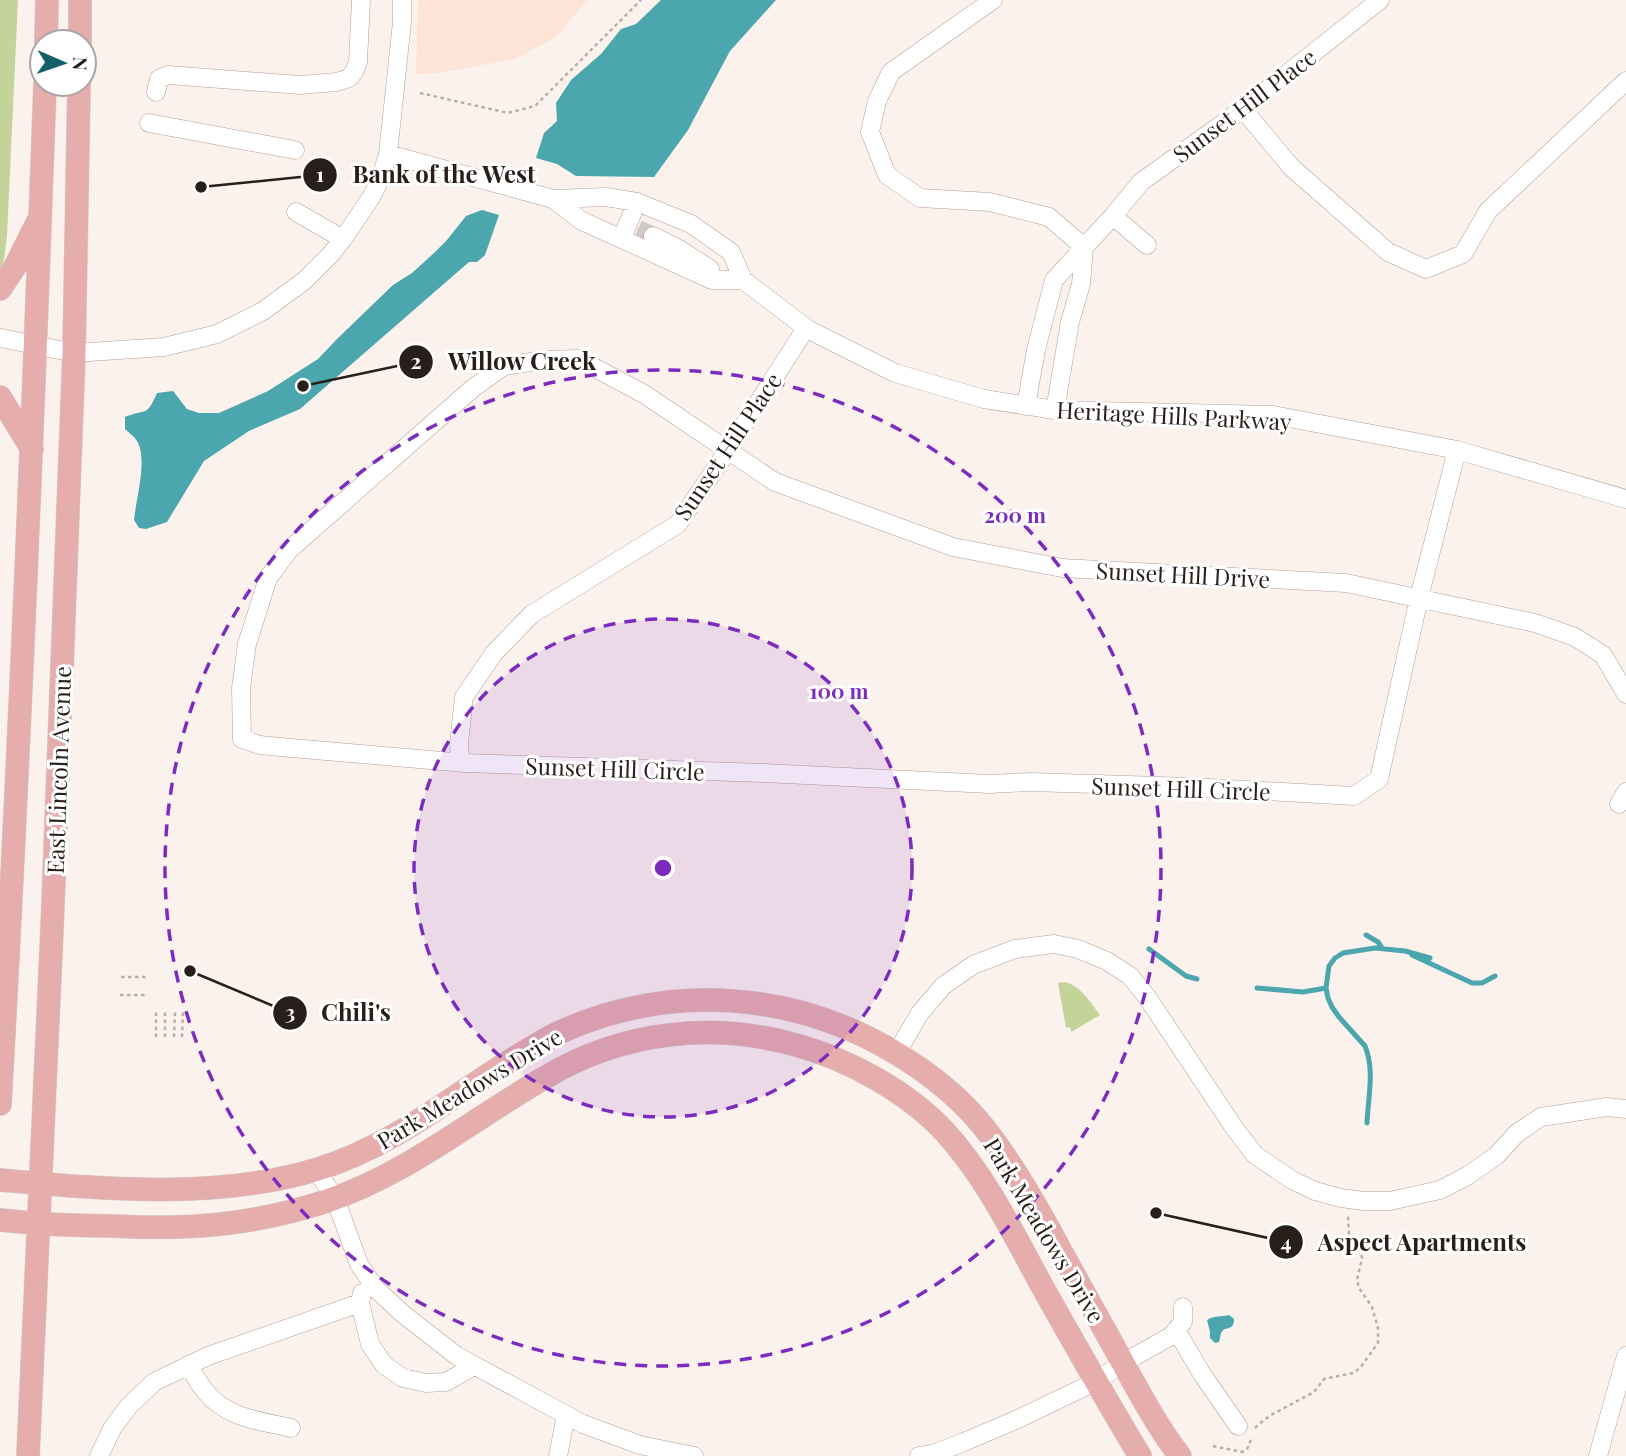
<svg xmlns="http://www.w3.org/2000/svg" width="1626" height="1456" viewBox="0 0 1626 1456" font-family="'Playfair Display',serif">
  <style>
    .built { fill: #fde4d7 }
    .green { fill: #c4d399 }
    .water { fill: #4ca6ae }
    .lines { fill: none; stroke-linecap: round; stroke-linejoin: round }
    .stream { stroke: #4ca6ae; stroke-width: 5 }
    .minor-tunnel { stroke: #d2c8c3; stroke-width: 18; stroke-dasharray: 18 9; stroke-linecap: butt }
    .minor-casing { stroke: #b49d92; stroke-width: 19 }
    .major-casing { stroke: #d4d2d1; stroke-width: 24 }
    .path { stroke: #b8aea9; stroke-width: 2.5; stroke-dasharray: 3.5 3.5; stroke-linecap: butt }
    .minor { stroke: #fff; stroke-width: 18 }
    .major { stroke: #e5adac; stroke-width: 23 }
    .ring { fill: none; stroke: #7b2cbf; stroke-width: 3.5; stroke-dasharray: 12 9 }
    .labels { text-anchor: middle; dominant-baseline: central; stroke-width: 6; stroke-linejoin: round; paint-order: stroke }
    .street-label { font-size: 23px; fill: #281f1b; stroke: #fff }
    .centre { fill: #7b2cbf; stroke: #fff; stroke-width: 3.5 }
    .ring-label { font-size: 21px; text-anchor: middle; font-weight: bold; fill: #7b2cbf; stroke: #fff; stroke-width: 6; stroke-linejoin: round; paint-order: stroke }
    .leader { fill: none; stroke: #281f1b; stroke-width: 2.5 }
    .callout-dot { fill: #281f1b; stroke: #fff; stroke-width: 2.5 }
    .mark-label { font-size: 21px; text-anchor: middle; font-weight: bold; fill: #fff }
    .callout-label { font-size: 24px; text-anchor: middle; font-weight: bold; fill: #281f1b; stroke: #fff; stroke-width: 6; stroke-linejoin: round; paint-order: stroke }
  </style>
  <rect width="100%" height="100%" fill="#fcf2ed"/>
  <path class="built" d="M418 0H587L556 37 515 59 438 73 416 74Z"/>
  <path class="green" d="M0 0H18L7 236 4 259 0 271Z
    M1065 982C1082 987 1090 1002 1100 1015L1071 1032 1070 1027 1066 1028 1058 983Z"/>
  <path class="water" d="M661 0H776L730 51 688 130 654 177 576 176 557 164 536 158 544 133 557 121 556 103 571 80 601 54 621 29 636 24Z
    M482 210 499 215 485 255 477 262H469L300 409 249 431 204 461 167 522 146 529 139 528 134 520C136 499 148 459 137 441 134 436 129 433 125 429V417C147 408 146 418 157 393L173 391 187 409 199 413H219L268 391 318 359 337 339 393 285 412 273 434 253 447 240 466 216Z
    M1229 1315 1234 1319C1234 1332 1225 1325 1221 1333 1220 1336 1220 1339 1219 1342L1215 1343 1210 1338V1332L1207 1320C1214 1315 1222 1317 1229 1315Z"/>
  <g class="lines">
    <path class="stream" d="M1366 935 1378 942 1382 948
      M1149 949 1186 976 1197 979
      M1412 955 1472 983H1482L1495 976
      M1257 988 1303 992 1326 988
      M1367 1123C1368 1098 1375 1070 1365 1046L1339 1017 1332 1007 1328 998 1326 988 1329 966 1335 958 1343 953 1375 948 1405 951 1430 958"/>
    <path class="minor-tunnel" d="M638 229 653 236"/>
    <g class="minor-casing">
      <path id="minor" d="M993 0 891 72 877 101 870 132 887 175 920 198 990 202 1049 217 1084 247
        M156 92 159 79 168 75 300 85 337 82 349 78 354 72 358 62 361 0
        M1243 109 1291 167 1388 252 1426 269 1463 254 1488 211 1626 81
        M149 123 295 150
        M388 154 553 199 606 197 637 202 691 224 731 252 743 280 809 330 895 373 984 399 1055 410 1273 415 1457 450 1626 499
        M553 199 582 221 712 280H743
        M296 212 343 239
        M1113 216 1147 245
        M653 236 679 249 710 269
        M622 238 637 202
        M1 338 74 353 164 347 217 334 263 311 304 281 331 254 343 239 372 196 381 177 388 154 402 22V0
        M1026 406 1036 350 1054 280 1113 216 1141 182 1243 109 1380 0
        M1055 410 1070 322 1081 284 1084 247
        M1457 450 1419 598 1379 779 1354 796 1192 787 1030 782 990 784 764 773 465 763 280 747 260 745 242 739 241 688 247 644 268 578 289 550 473 388 504 366 544 360 578 359 644 394 775 482 953 547 1062 568 1346 583 1535 623 1575 637 1603 655 1626 694
        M460 762 459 743 464 697 494 653 532 614 678 524 728 450 806 328
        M1619 804 1626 792
        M896 1054 920 1013 943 986 973 965 1015 949 1054 944 1078 949 1107 961 1130 976 1147 997 1235 1129 1255 1155 1292 1180 1315 1191 1341 1198 1364 1201H1390L1440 1190 1467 1176 1496 1156 1517 1133 1541 1117 1607 1107 1626 1109
        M316 1170 335 1198 359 1264 375 1288 403 1314 457 1356 583 1424 640 1445 694 1456
        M362 1293 360 1303 370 1344 384 1365 403 1378 426 1383 446 1382 474 1366
        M1176 1330 1202 1374 1238 1426
        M188 1365C194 1374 199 1384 206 1392 226 1418 261 1421 291 1428
        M99 1456 113 1427 129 1406 154 1382 208 1356 360 1303
        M558 1456 566 1415
        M919 1456 933 1454 964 1442 1018 1419 1095 1382 1123 1363 1171 1336 1183 1322V1307
        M1598 1456 1626 1356"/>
    </g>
    <g class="major-casing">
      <path id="major" d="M46 42 47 0
        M80 42V0
        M0 289 16 265 37 223
        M0 397 32 449
        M0 1104C19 764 33 424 45 84
        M0 1180C103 1189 218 1200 318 1169 395 1146 458 1091 526 1051 537 1045 547 1038 558 1033 670 982 795 991 899 1055 930 1074 959 1097 982 1125 1008 1157 1029 1193 1049 1229 1072 1272 1096 1314 1119 1356 1138 1390 1156 1425 1180 1456
        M0 1220C37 1224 74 1226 112 1226 133 1227 154 1228 175 1227 226 1226 278 1217 327 1201 407 1174 473 1119 546 1077 621 1032 711 1021 796 1045 848 1059 908 1092 945 1132 986 1177 1013 1233 1042 1286 1074 1343 1106 1400 1140 1456
        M28 1456 52 929 74 353 79 84"/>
    </g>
    <path class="path" d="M420 93 508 113 535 106 641 0
      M121 977H146
      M120 995H145
      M156 1037V1011
      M165 1037V1012
      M174 1037 175 1012
      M182 1037 183 1012
      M1255 1428 1259 1424 1271 1415 1314 1392 1324 1379 1353 1373 1360 1368 1378 1343V1328L1372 1307 1359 1288 1357 1280 1362 1258 1361 1252 1349 1234 1348 1216
      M1213 1446 1242 1452C1249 1449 1250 1444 1251 1437"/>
    <use href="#minor" class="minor"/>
    <use href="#major" class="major"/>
  </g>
  <circle cx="663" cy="868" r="249" fill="#7b2cbf" fill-opacity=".12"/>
  <g class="ring">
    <circle cx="663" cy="868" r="249"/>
    <circle cx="663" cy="868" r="498"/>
  </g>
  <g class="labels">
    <g class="street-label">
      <text transform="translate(1244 105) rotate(-37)">Sunset Hill Place</text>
      <text transform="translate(1174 415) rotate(3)">Heritage Hills Parkway</text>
      <text transform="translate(727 446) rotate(-56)">Sunset Hill Place</text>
      <text transform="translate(1183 574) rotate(3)">Sunset Hill Drive</text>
      <text transform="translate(615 768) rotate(2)">Sunset Hill Circle</text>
      <text transform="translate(58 770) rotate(-88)">East Lincoln Avenue</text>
      <text transform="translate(1181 788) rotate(2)">Sunset Hill Circle</text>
      <text transform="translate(469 1088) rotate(-31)">Park Meadows Drive</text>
      <text transform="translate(1045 1230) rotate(59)">Park Meadows Drive</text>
    </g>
  </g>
  <circle cx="663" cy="868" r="10" class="centre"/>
  <g class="ring-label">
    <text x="1015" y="523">200 m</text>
    <text x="839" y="699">100 m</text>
  </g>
  <path class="leader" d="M201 187L320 175M303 386L416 362M190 971L290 1013M1156 1213L1286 1242"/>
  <g class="callout-dot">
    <circle cx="201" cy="187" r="7"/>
    <circle cx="303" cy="386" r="7"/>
    <circle cx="190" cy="971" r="7"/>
    <circle cx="1156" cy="1213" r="7"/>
    <circle cx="320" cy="175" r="18"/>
    <circle cx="416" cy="362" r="18"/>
    <circle cx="290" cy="1013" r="18"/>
    <circle cx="1286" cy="1242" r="18"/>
  </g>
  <g class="mark-label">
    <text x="320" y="182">1</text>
    <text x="416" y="369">2</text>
    <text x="290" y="1020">3</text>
    <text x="1286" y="1250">4</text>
  </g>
  <g class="callout-label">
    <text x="444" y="183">Bank of the West</text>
    <text x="522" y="370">Willow Creek</text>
    <text x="356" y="1021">Chili's</text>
    <text x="1422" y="1251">Aspect Apartments</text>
  </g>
  <g transform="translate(63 63) rotate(92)"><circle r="33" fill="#ffffff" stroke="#a9a5a4" stroke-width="2"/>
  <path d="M0-5L12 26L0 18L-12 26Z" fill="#13606b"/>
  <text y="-10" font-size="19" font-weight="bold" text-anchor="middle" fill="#281f1b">N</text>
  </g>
</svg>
